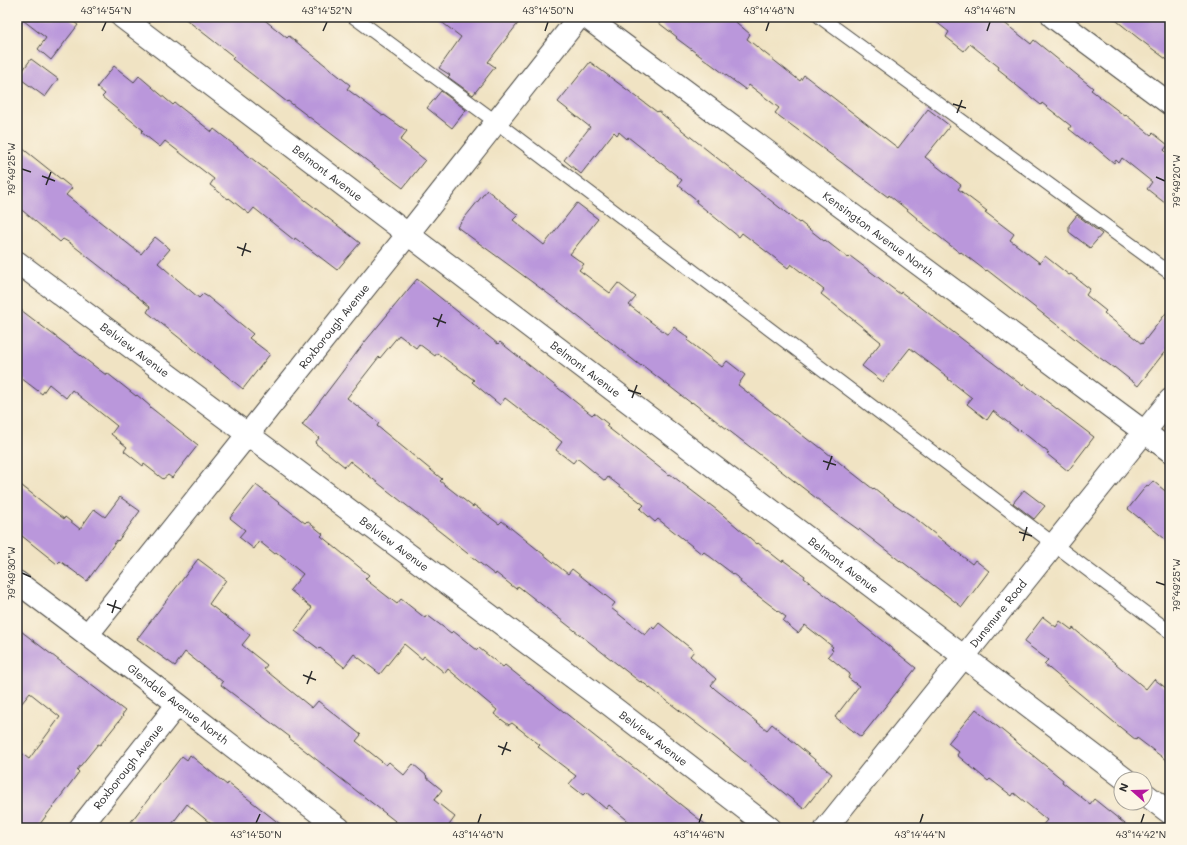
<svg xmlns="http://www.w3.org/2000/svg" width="1187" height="845" viewBox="0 0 1187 845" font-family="Mali,sans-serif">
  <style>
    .building { fill: #ba97db }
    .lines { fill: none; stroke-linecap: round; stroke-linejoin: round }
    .lane-casing { stroke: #494742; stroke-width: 15 }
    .street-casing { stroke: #494742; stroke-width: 24 }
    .lane { stroke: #fff; stroke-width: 13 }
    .street { stroke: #fff; stroke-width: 22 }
    .ticks { fill: none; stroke: #2b2b2b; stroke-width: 1.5 }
    .labels { text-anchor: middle; stroke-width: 3.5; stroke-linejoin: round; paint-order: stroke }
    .street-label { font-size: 11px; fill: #2b2b2b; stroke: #fcf5e5 }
    .neatline { fill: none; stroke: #2b2b2b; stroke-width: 1.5 }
    .ticks-label { font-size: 10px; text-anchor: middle; fill: #2b2b2b }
  </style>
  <rect width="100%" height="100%" fill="#fcf5e5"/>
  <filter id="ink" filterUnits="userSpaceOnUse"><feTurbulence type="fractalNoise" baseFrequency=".025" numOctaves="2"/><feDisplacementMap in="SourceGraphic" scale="8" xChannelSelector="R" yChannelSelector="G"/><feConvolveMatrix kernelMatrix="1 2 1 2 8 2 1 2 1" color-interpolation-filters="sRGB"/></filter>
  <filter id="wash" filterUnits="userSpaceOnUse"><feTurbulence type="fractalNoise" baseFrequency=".012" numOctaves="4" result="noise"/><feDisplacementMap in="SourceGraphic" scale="16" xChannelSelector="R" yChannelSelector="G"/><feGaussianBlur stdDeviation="0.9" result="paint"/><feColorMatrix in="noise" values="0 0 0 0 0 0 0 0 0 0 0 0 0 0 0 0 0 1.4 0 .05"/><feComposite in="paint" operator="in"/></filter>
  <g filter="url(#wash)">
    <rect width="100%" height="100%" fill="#f0e3c3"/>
    <g id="blocks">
      <g class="building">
        <polygon points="19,17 67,17 78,25 51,60 38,49 46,38"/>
        <polygon points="183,17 261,17 287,38 289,36 350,85 347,89 383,116 384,115 407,131 400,140 425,160 403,188 288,101 287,102 254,76 232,59 234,57"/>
        <polygon points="435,17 523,17 488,62 495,67 473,95 448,77 450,75 439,68 461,37"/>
        <polygon points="651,17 730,17 750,34 747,39 800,81 804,75 898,148 928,109 950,126 925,157 961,185 958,189 987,211 985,212 1014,234 1010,240 1040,263 1045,256 1069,275 1071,274 1090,289 1086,295 1106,311 1104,313 1142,344 1170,308 1170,345 1138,386 1114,367 1114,368 1089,350 987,270 986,271 961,252 960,253 918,220 918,219 889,195 888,197 775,113 779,108 749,85 746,90 676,38 677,37"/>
        <polygon points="930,17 997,17 1031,44 1034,40 1093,88 1091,90 1125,116 1126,115 1151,135 1153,133 1168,145 1164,150 1170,156 1170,207 1147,189 1152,182 1122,158 1119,163 1116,160 1114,163 1089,142 1088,144 1069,129 1071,126 1042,103 1041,105 1006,77 1007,76 998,69 999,67 970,44 964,51 946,37 949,32"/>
        <polygon points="1112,17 1170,17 1170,62 1138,38"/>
        <polygon points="31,59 58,79 45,97 18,77"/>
        <polygon points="590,62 657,112 658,111 799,223 800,222 824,241 825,240 848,258 850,256 900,294 901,292 1023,386 1024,384 1094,437 1068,471 1047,454 1049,453 1020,430 1019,431 993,411 987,420 967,404 972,398 948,379 949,378 910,348 883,382 862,366 881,342 821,294 824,290 791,264 788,268 742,233 739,237 696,202 697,200 678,185 682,180 628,137 627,139 619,132 617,135 614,132 581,174 564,160 590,127 558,102"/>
        <polygon points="114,66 134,82 139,76 173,105 175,103 212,132 214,129 360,243 337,270 295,238 294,240 254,208 249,214 229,198 228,199 210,185 214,179 165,141 160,147 141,132 143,130 102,97 105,94 97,87"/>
        <polygon points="441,91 466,110 452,128 427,108"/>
        <polygon points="17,144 72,188 66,195 141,254 155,237 170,249 158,263 199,298 203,294 208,297 253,334 249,338 270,354 243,389 147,312 150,307 116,279 70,243 63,239 60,242 17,206"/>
        <polygon points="487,190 518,215 513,220 544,245 577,203 598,219 570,254 584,264 579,270 610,293 618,283 636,297 629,305 668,335 674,327 689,338 687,340 722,367 727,361 745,375 738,385 811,442 812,441 873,489 874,488 894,504 915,518 972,564 975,560 989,571 962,607 900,560 900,561 859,529 859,530 838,515 692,402 691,403 642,365 641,366 562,304 457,227"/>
        <polygon points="1077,215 1102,234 1090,248 1069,232 1069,225"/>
        <polygon points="417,279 498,344 500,342 592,415 594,413 608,424 606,426 669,475 670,474 717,510 757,544 758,543 782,562 783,560 805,576 804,578 916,668 861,737 835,717 859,686 848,678 850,674 828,656 833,650 831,649 833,647 805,625 798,633 783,621 786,617 740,582 741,580 704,552 702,554 658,519 655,522 640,509 644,505 608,477 605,481 577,458 573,463 556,450 562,442 505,398 500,405 472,382 474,380 437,353 435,356 419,344 416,348 399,335 380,358 379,357 347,398 379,423 377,426 442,479 440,481 473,507 474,505 499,524 502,521 568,574 572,569 615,603 611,608 645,635 652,627 654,629 659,623 694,651 690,656 716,679 711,685 715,689 767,730 772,724 832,774 804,809 718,740 641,681 640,682 518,586 516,589 496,573 495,575 350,461 345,467 315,443 319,438 302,425 364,343"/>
        <polygon points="17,307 106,375 107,373 136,396 137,395 150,406 150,407 198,445 172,478 168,475 163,479 144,464 143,466 124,451 127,447 111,434 117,426 72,390 66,398 49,384 42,394 17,375"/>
        <polygon points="1153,481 1170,495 1170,543 1128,509 1147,485 1148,487"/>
        <polygon points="17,482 64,519 65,517 80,529 94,509 105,517 120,497 140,511 118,541 117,540 87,581 60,561 57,564 17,532"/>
        <polygon points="256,485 305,523 307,521 323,534 321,536 369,575 365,579 397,604 401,599 425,618 427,615 451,633 453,631 477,650 479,648 503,667 505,665 710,828 637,828 609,805 606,809 586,792 583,795 569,784 576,776 538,747 540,745 512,723 509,725 494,714 497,710 448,669 445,673 424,656 422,659 404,644 380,674 354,654 344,667 320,648 319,649 295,631 312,608 290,590 303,574 276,552 275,554 259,541 254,549 239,537 245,530 230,518"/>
        <polygon points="1024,490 1045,506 1034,519 1013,503"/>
        <polygon points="198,559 226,580 209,604 250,635 242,645 267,665 264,669 312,708 318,701 361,735 356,741 386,765 389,762 404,775 413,764 427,776 426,777 442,790 434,800 455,817 447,828 404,828 289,738 290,737 221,685 223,682 185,652 175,666 137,639"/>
        <polygon points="1043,617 1056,627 1060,621 1072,630 1073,628 1146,689 1154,679 1170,691 1170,763 1137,738 1136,740 1115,723 1044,664 1048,660 1024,642"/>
        <polygon points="17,628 125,711 122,715 123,716 100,745 98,744 77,770 79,772 37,828 23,828 17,823 17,750 29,759 60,717 30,693 17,709"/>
        <polygon points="976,709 1063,780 1062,782 1090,804 1094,799 1130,828 1040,828 1047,820 1014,793 1012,796 990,779 988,781 957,755 959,752 948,743"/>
        <polygon points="190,755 227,785 228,783 285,828 216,828 187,804 169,828 126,828 182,756 187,760"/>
      </g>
    </g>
  </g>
  <g filter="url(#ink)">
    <use href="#blocks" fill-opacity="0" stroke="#494742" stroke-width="1"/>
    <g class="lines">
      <g class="lane-casing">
        <g id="lane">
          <polyline points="354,17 496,122 1170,632"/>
          <polyline points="820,17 1170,273"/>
        </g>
      </g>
      <g class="street-casing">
        <g id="street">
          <path id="s1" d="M 122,17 L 1125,779"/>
          <path id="s2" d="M 586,17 L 1170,451"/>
          <polyline points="1053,17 1170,104"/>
          <path id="s3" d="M 17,262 L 610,705 L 770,828"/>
          <path id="s4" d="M 17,582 C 125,662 231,746 339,828"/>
          <path id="s5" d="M 88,634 L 408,234 L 579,17"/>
          <polyline points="1145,794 1170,813"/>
          <path id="s6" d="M 80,828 L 177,705"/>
          <path id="s7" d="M 826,828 L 1170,400"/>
        </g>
      </g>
      <use href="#lane" class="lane"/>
      <use href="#street" class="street"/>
    </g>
  </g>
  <path class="ticks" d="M 102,31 L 106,22M 323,31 L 327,22M 545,31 L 548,22M 766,31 L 769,22M 987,31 L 990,22M 953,104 L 966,108M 957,113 L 962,100M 22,169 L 31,172M 42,176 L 55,181M 1156,177 L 1165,181M 46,185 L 51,172M 237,247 L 251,252M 242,256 L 246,243M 433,318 L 446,323M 437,327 L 442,314M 628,390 L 641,394M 632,398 L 637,385M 823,461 L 836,465M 827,470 L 832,456M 1019,532 L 1032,536M 1023,541 L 1027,527M 22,573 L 31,577M 1156,582 L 1165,585M 107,604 L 121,609M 112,613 L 116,600M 303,675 L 316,680M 307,684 L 312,671M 498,746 L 511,751M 502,755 L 507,742M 256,823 L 260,814M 478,823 L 481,814M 699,823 L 702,814M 920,823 L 923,814M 1141,823 L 1144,814"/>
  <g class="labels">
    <g class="street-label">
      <text dy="4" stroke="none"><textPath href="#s1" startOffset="258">Belmont Avenue</textPath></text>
      <text dy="4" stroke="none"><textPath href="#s2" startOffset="364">Kensington Avenue North</textPath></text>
      <text dy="4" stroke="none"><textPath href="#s5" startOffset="394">Roxborough Avenue</textPath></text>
      <text dy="4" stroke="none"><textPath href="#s3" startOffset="147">Belview Avenue</textPath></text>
      <text dy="4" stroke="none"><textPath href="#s1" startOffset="582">Belmont Avenue</textPath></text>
      <text dy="4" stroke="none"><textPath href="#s3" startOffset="471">Belview Avenue</textPath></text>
      <text dy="4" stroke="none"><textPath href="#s1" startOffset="906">Belmont Avenue</textPath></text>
      <text dy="4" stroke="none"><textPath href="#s7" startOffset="275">Dunsmure Road</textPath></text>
      <text dy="4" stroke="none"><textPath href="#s4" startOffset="202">Glendale Avenue North</textPath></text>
      <text dy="4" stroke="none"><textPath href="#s3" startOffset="795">Belview Avenue</textPath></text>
      <text dy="4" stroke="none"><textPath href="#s6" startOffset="78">Roxborough Avenue</textPath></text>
    </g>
  </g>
  <rect width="1187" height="845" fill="none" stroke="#fcf5e5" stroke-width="44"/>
  <g transform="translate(1133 791) rotate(290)"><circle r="19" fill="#fcf5e5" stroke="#a8a49b"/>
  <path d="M0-3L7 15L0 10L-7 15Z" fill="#b5179e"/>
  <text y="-6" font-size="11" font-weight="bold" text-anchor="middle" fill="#2b2b2b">N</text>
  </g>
  <rect x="22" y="22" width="1143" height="801" class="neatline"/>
  <g class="ticks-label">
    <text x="106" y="14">43°14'54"N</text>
    <text x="327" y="14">43°14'52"N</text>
    <text x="548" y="14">43°14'50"N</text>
    <text x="769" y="14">43°14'48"N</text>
    <text x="990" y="14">43°14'46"N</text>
    <text transform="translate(11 169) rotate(-90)" y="4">79°49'25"W</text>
    <text transform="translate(1176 181) rotate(-90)" y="4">79°49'20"W</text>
    <text transform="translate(11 573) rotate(-90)" y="4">79°49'30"W</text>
    <text transform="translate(1176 585) rotate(-90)" y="4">79°49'25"W</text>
    <text x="256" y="838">43°14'50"N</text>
    <text x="478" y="838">43°14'48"N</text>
    <text x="699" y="838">43°14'46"N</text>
    <text x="920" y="838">43°14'44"N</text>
    <text x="1141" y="838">43°14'42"N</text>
  </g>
</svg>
